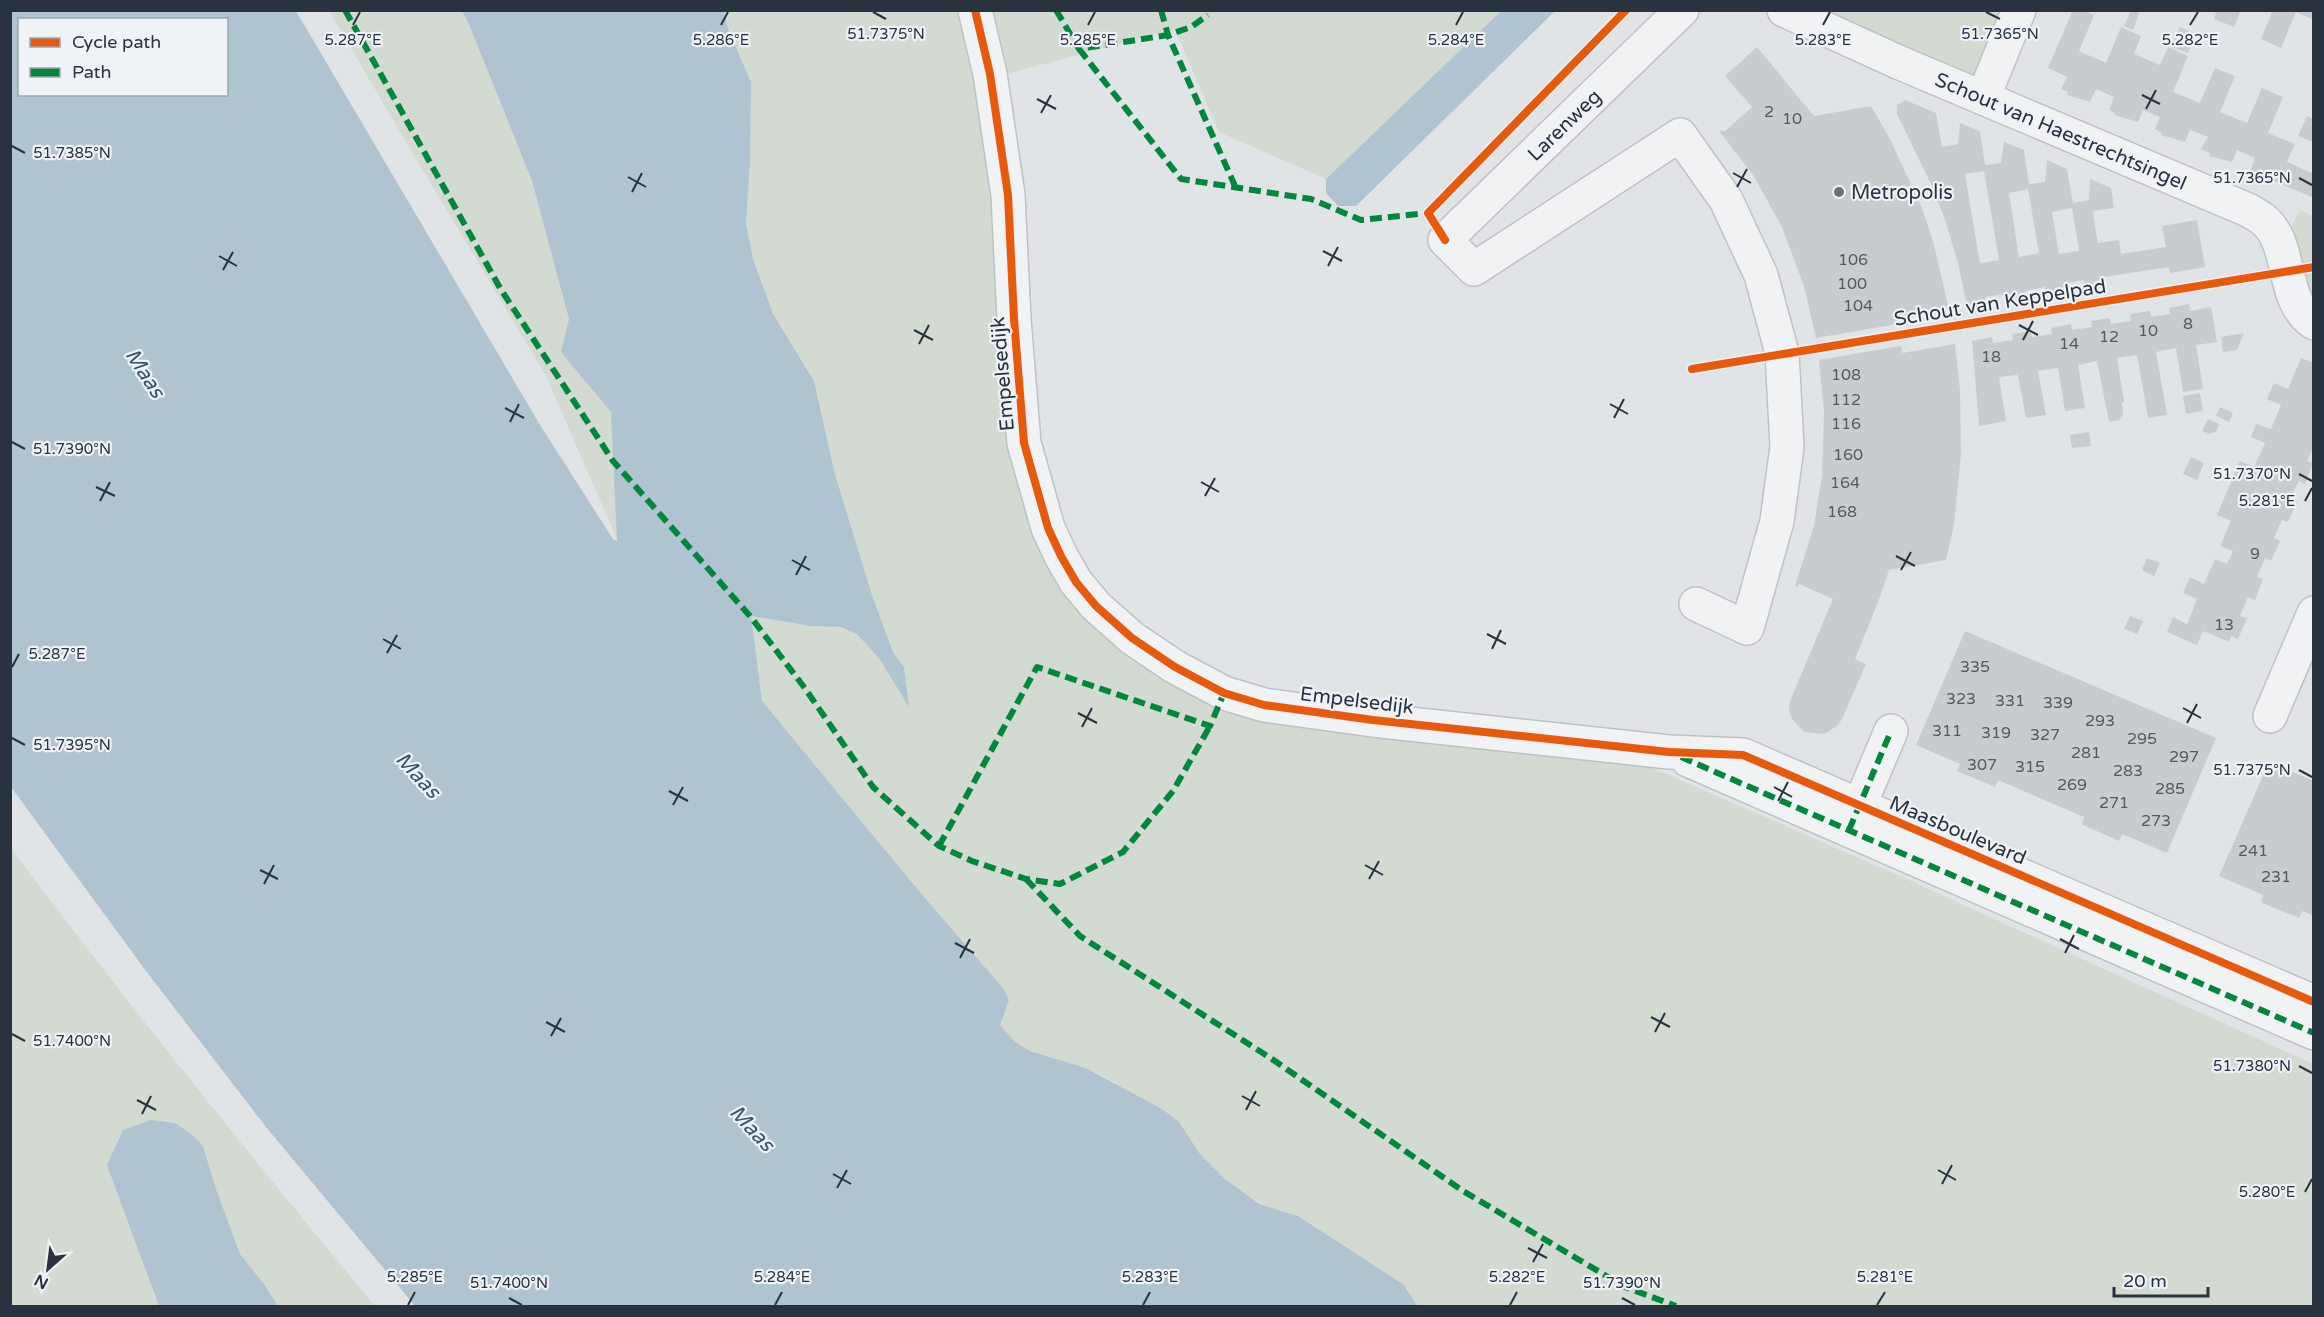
<svg xmlns="http://www.w3.org/2000/svg" width="2324" height="1317" viewBox="0 0 2324 1317" font-family="'Varela Round',sans-serif">
  <style>
    .green { fill: #d3dad1 }
    .water { fill: #afc3d1; fill-rule: evenodd }
    .building { fill: #c9ccce; fill-rule: evenodd }
    .lines { fill: none; stroke-linecap: round; stroke-linejoin: round }
    .minor-casing { stroke: #bfc2c4; stroke-width: 36 }
    .minor { stroke: #f1f2f3; stroke-width: 33 }
    .quiet { stroke: #00873e; stroke-width: 6; stroke-dasharray: 12 6; stroke-linecap: butt }
    .cycleway-casing { stroke: #eff2f6; stroke-width: 11 }
    .cycleway { stroke: #e8590c; stroke-width: 8 }
    .ticks { fill: none; stroke: #28333f; stroke-width: 2 }
    .poi-dot { fill: #697179; stroke: #eff2f6; stroke-width: 2 }
    .labels { text-anchor: middle; stroke-width: 4.5; stroke-linejoin: round; paint-order: stroke }
    .number-label { font-size: 16px; fill: #515a64 }
    .street-label { font-size: 20px; fill: #28333f; stroke: #eff2f6 }
    .poi-label { font-size: 20px; fill: #28333f; stroke: #eff2f6; text-anchor: start }
    .water-label { font-size: 21px; font-style: italic; fill: #335672; stroke: #eff2f6 }
    .ticks-label { font-size: 15px; text-anchor: middle; fill: #28333f; stroke: #eff2f6; stroke-width: 4.5; stroke-linejoin: round; paint-order: stroke }
  </style>
  <rect width="100%" height="100%" fill="#e1e4e6"/>
  <g class="green">
    <polygon points="329,11 462,11 468,22 532,181 569,319 562,352 611,412 618,541 545,374 409,147"/>
    <path d="M 724,11 L 963,11 L 986,119 L 1026,506 L 1162,676 L 1646,765 L 1900,876 L 2313,1064 L 2313,1306 L 1417,1306 L 1414,1305 L 1407,1288 L 1298,1216 L 1259,1204 L 1224,1178 L 1200,1154 L 1179,1122 L 1114,1082 L 1086,1068 L 1030,1051 L 1015,1042 L 999,1025 L 1009,1000 L 1003,988 L 924,897 L 762,701 L 750,616 C 766,618 781,622 796,624 C 816,628 838,623 856,634 C 878,648 895,683 908,705 L 904,667 L 893,652 L 872,595 L 835,473 L 814,381 L 773,314 L 753,259 L 746,223 L 750,162 L 751,82 L 728,29 Z"/>
    <polygon points="986,11 1501,11 1326,179 1219,132 1175,29 1003,75"/>
    <polygon points="1814,11 2007,11 1980,73 1963,77"/>
    <polygon points="2300,210 2313,216 2313,297 2308,289 2289,231"/>
    <path d="M 10,846 C 127,1004 250,1155 375,1306 L 278,1306 L 264,1284 L 240,1254 L 216,1189 L 203,1146 L 153,1293 L 159,1306 L 11,1306 Z"/>
  </g>
  <g class="water">
    <path d="M 10,11 L 296,11 L 540,425 L 613,539 L 617,541 L 611,412 L 561,352 L 569,319 L 532,181 L 468,22 L 462,11 L 724,11 L 728,29 L 751,82 L 750,162 L 746,223 L 753,259 L 773,314 L 814,381 L 835,474 L 872,595 L 893,652 L 904,667 L 909,707 L 879,658 L 857,634 L 840,627 L 810,626 L 751,616 L 762,701 L 924,897 L 1003,988 L 1009,1000 L 1000,1025 L 1015,1042 L 1030,1051 L 1086,1068 L 1162,1109 L 1179,1122 L 1200,1154 L 1224,1178 L 1259,1204 L 1298,1216 L 1404,1285 L 1417,1306 L 415,1306 L 266,1127 L 146,971 L 11,787 ZM 20,20 L 226,20 L 226,94 L 20,94 Z"/>
    <polygon points="1501,11 1555,11 1356,206 1338,206 1326,193 1326,179"/>
    <polygon points="151,1120 175,1123 191,1134 203,1146 216,1189 240,1254 264,1284 278,1306 159,1306 107,1165 123,1130"/>
  </g>
  <g class="building">
    <polygon points="2073,10 2083,10 2094,15 2079,51 2106,63 2121,27 2141,36 2134,54 2160,65 2168,47 2188,56 2173,92 2200,103 2215,68 2235,76 2220,112 2247,123 2262,88 2283,97 2268,133 2295,144 2287,162 2314,174 2314,198 2271,180 2270,182 2256,176 2256,173 2250,171 2255,158 2237,150 2232,162 2209,156 2210,153 2201,149 2208,137 2190,130 2185,142 2161,135 2162,133 2155,129 2160,117 2143,110 2138,122 2114,115 2115,113 2109,110 2114,97 2096,89 2090,102 2067,95 2068,92 2061,89 2067,77 2048,68"/>
    <polygon points="2131,10 2139,13 2133,30 2124,26"/>
    <polygon points="2217,10 2241,10 2234,27 2214,19"/>
    <polygon points="2273,10 2314,10 2314,20 2296,12 2281,48 2261,39"/>
    <polygon points="2180,27 2196,35 2188,53 2171,47"/>
    <polygon points="1757,47 1814,116 1871,106 1890,139 1922,208 1933,241 1949,309 1897,318 1898,324 1816,338 1804,286 1782,227 1753,175 1720,132 1722,130 1724,132 1752,107 1725,76"/>
    <path d="M 1905,100 L 1936,113 L 1942,147 L 1958,144 L 1960,123 L 1980,131 L 1985,165 L 2001,163 L 2004,142 L 2024,150 L 2029,184 L 2045,182 L 2047,160 L 2067,169 L 2073,203 L 2089,200 L 2090,179 L 2111,188 L 2114,208 L 2093,211 L 2095,227 L 2098,243 L 2119,240 L 2121,254 L 2166,247 L 2162,226 L 2197,220 L 2205,267 L 2170,273 L 2169,267 L 2104,277 L 2105,284 L 2085,287 L 2084,280 L 2064,284 L 2065,290 L 2045,294 L 2045,287 L 2025,291 L 2026,297 L 2006,300 L 2005,294 L 1985,297 L 1986,303 L 1967,306 L 1958,263 L 1945,220 L 1931,184 L 1897,114 L 1897,105 ZM 1984,171 L 1999,260 L 1980,263 L 1965,174 ZM 2028,189 L 2039,253 L 2019,257 L 2009,193 ZM 2072,208 L 2079,251 L 2059,254 L 2052,212 Z"/>
    <polygon points="2307,116 2314,119 2314,142 2298,136"/>
    <polygon points="2189,304 2190,311 2211,307 2217,342 2196,345 2203,389 2183,392 2176,348 2156,352 2167,415 2148,418 2137,355 2117,358 2124,402 2122,402 2123,414 2119,420 2109,422 2097,361 2078,365 2085,408 2065,411 2058,368 2038,371 2046,415 2026,418 2018,375 1999,377 2006,421 1979,426 1972,341 1992,337 1993,343 2013,340 2012,334 2031,331 2032,337 2052,334 2051,328 2062,326 2071,324 2072,330 2092,327 2091,321 2110,318 2111,324 2131,321 2130,314 2150,311 2151,317 2170,314 2169,308"/>
    <polygon points="2244,333 2237,350 2223,352 2221,337"/>
    <polygon points="1955,344 1960,390 1961,453 1954,525 1946,560 1889,570 1880,597 1855,659 1866,664 1842,719 1837,726 1824,734 1804,732 1792,719 1789,710 1790,701 1833,599 1799,584 1798,587 1795,586 1814,526 1822,475 1824,412 1819,360 1901,346 1902,353"/>
    <polygon points="2301,358 2314,363 2314,446 2307,461 2313,463 2305,484 2299,481 2290,499 2297,502 2288,522 2282,520 2274,538 2280,541 2271,561 2265,558 2257,577 2263,579 2255,600 2248,597 2240,616 2247,618 2238,639 2231,636 2229,642 2203,631 2197,645 2167,632 2173,617 2187,624 2197,599 2183,593 2190,577 2204,584 2215,559 2227,564 2233,551 2220,546 2231,521 2217,515 2240,461 2254,467 2265,443 2251,437 2256,424 2271,429 2281,405 2267,399 2274,383 2288,389"/>
    <polygon points="2200,393 2203,411 2186,414 2183,396"/>
    <polygon points="2220,407 2233,413 2229,422 2216,416"/>
    <polygon points="2208,419 2219,424 2217,431 2210,434 2202,431"/>
    <polygon points="2089,432 2091,446 2072,448 2070,435"/>
    <polygon points="2191,457 2204,463 2197,480 2183,474"/>
    <polygon points="2147,558 2160,563 2154,576 2142,570"/>
    <polygon points="2130,616 2143,621 2137,634 2124,629"/>
    <polygon points="1965,631 2216,738 2167,853 2122,834 2119,841 2083,825 2082,824 2084,817 1998,780 1995,787 1957,771 1960,764 1916,745"/>
    <polygon points="2269,762 2314,781 2314,916 2302,911 2299,918 2297,917 2262,903 2261,902 2263,895 2219,876"/>
  </g>
  <g class="lines">
    <g class="minor-casing">
      <g id="minor">
        <polyline points="975,10 990,74 1008,195 1014,319 1024,443 1048,528 1061,556 1076,582 1096,606 1132,638 1175,667 1224,693 1264,705 1373,720 1669,752 1743,755 2314,1002"/>
        <polyline points="1682,10 1445,240 1474,269 1680,135 1726,200 1761,275 1782,353 1787,447 1777,521 1747,628 1696,604"/>
        <path d="M 1784,10 L 1898,62 L 2248,210 C 2253,213 2259,216 2264,220 C 2294,246 2279,299 2314,323"/>
        <polyline points="1983,98 2019,10"/>
        <polyline points="2270,716 2314,613"/>
        <polyline points="1688,760 2314,1033"/>
        <polyline points="1851,826 1891,731"/>
      </g>
    </g>
    <use href="#minor" class="minor"/>
    <g class="quiet">
      <polyline points="345,10 500,288 613,461 750,616 804,687 873,787 939,846 972,861 1026,879 1060,884 1123,852 1173,791 1210,726"/>
      <polyline points="1056,10 1079,49 1168,35 1191,27 1208,15"/>
      <polyline points="1161,10 1168,35 1235,186"/>
      <polyline points="1079,49 1181,179 1311,199 1361,220 1428,213"/>
      <polyline points="1681,757 2314,1033"/>
      <polyline points="1849,830 1891,731"/>
      <polyline points="939,846 1037,667 1210,726 1224,693"/>
      <polyline points="1026,879 1080,936 1272,1059 1463,1191 1625,1287 1676,1306"/>
    </g>
    <g class="cycleway-casing">
      <g id="cycleway">
        <polyline points="975,10 990,74 1008,195 1014,319 1024,443 1048,528 1061,556 1076,582 1096,606 1132,638 1175,667 1224,693 1264,705 1373,720 1669,752 1743,755 2314,1002"/>
        <polyline points="1445,240 1428,213 1626,10"/>
        <polyline points="1692,369 2314,267"/>
      </g>
    </g>
    <use href="#cycleway" class="cycleway"/>
  </g>
  <path class="ticks" d="M 873,12 L 886,19M 1986,12 L 2000,19M 353,25 L 360,12M 721,25 L 728,12M 1088,25 L 1095,12M 1456,25 L 1463,12M 1823,25 L 1830,12M 2190,25 L 2198,12M 2142,95 L 2160,104M 1037,99 L 1056,109M 2146,109 L 2156,90M 1041,113 L 1051,95M 12,146 L 25,153M 1733,173 L 1751,183M 628,177 L 646,187M 2299,178 L 2312,185M 1737,187 L 1747,169M 632,192 L 642,173M 1323,251 L 1342,261M 219,256 L 237,266M 1328,266 L 1338,247M 223,270 L 233,252M 2019,325 L 2038,335M 914,330 L 933,340M 2023,340 L 2033,321M 919,344 L 929,325M 1610,404 L 1628,414M 505,408 L 524,418M 1614,418 L 1624,399M 510,422 L 519,404M 12,442 L 25,449M 2299,474 L 2312,481M 1201,482 L 1219,492M 96,487 L 115,496M 1205,496 L 1215,478M 100,501 L 110,482M 2305,501 L 2312,488M 1896,556 L 1915,566M 792,560 L 810,570M 1901,570 L 1911,552M 796,575 L 806,556M 1487,634 L 1506,644M 383,639 L 401,649M 1492,649 L 1501,630M 387,653 L 397,635M 12,667 L 19,654M 2183,708 L 2201,718M 1078,713 L 1097,723M 2187,723 L 2197,704M 1082,727 L 1092,708M 12,738 L 25,745M 2299,770 L 2312,777M 1774,787 L 1792,797M 669,791 L 688,801M 1778,801 L 1788,782M 673,805 L 683,787M 1365,865 L 1383,875M 260,870 L 278,879M 1369,879 L 1379,861M 264,884 L 274,865M 2060,939 L 2079,949M 955,943 L 974,953M 2065,953 L 2074,935M 960,958 L 970,939M 1651,1017 L 1670,1027M 546,1022 L 565,1032M 1655,1032 L 1665,1013M 12,1034 L 25,1041M 551,1036 L 561,1018M 2299,1066 L 2312,1073M 1242,1096 L 1260,1106M 137,1100 L 156,1110M 1246,1110 L 1256,1091M 142,1114 L 151,1096M 1938,1170 L 1956,1180M 833,1174 L 851,1184M 1942,1184 L 1952,1165M 837,1188 L 847,1170M 2305,1192 L 2312,1179M 1528,1248 L 1547,1258M 1533,1262 L 1543,1244M 509,1298 L 522,1305M 1622,1298 L 1635,1305M 408,1305 L 415,1292M 775,1305 L 782,1292M 1143,1305 L 1150,1292M 1510,1305 L 1517,1292M 1877,1305 L 1885,1292"/>
  <circle class="poi-dot" cx="1839" cy="192" r="6"/>
  <g class="labels">
    <g class="number-label">
      <text x="1769" y="117">2</text>
      <text x="1792" y="124">10</text>
      <text x="1853" y="265">106</text>
      <text x="1852" y="289">100</text>
      <text x="1858" y="311">104</text>
      <text x="2188" y="329">8</text>
      <text x="2148" y="336">10</text>
      <text x="2109" y="342">12</text>
      <text x="2069" y="349">14</text>
      <text x="1991" y="362">18</text>
      <text x="1846" y="380">108</text>
      <text x="1846" y="405">112</text>
      <text x="1846" y="429">116</text>
      <text x="1848" y="460">160</text>
      <text x="1845" y="488">164</text>
      <text x="1842" y="517">168</text>
      <text x="2255" y="559">9</text>
      <text x="2224" y="630">13</text>
      <text x="1975" y="672">335</text>
      <text x="1961" y="704">323</text>
      <text x="2010" y="706">331</text>
      <text x="2058" y="708">339</text>
      <text x="2100" y="726">293</text>
      <text x="1947" y="736">311</text>
      <text x="1996" y="738">319</text>
      <text x="2045" y="740">327</text>
      <text x="2142" y="744">295</text>
      <text x="2086" y="758">281</text>
      <text x="2184" y="762">297</text>
      <text x="1982" y="770">307</text>
      <text x="2030" y="772">315</text>
      <text x="2128" y="776">283</text>
      <text x="2072" y="790">269</text>
      <text x="2170" y="794">285</text>
      <text x="2114" y="808">271</text>
      <text x="2156" y="826">273</text>
      <text x="2253" y="856">241</text>
      <text x="2276" y="882">231</text>
    </g>
    <g class="street-label">
      <text transform="translate(1564 125) rotate(-44)" y="7">Larenweg</text>
      <text transform="translate(2061 131) rotate(23)" y="7">Schout van Haestrechtsingel</text>
      <text transform="translate(2000 302) rotate(-9)" y="7">Schout van Keppelpad</text>
      <text transform="translate(1002 374) rotate(-95)" y="7">Empelsedijk</text>
      <text transform="translate(1357 700) rotate(7)" y="7">Empelsedijk</text>
      <text transform="translate(1958 830) rotate(23)" y="7">Maasboulevard</text>
    </g>
    <g class="poi-label">
      <text x="1851" y="199">Metropolis</text>
    </g>
    <g class="water-label">
      <text transform="translate(145 373) rotate(57)" y="7">Maas</text>
      <text transform="translate(418 775) rotate(47)" y="7">Maas</text>
      <text transform="translate(752 1128) rotate(47)" y="7">Maas</text>
    </g>
  </g>
  <g class="ticks-label">
    <text x="886" y="39">51.7375°N</text>
    <text x="2000" y="39">51.7365°N</text>
    <text x="353" y="45">5.287°E</text>
    <text x="721" y="45">5.286°E</text>
    <text x="1088" y="45">5.285°E</text>
    <text x="1456" y="45">5.284°E</text>
    <text x="1823" y="45">5.283°E</text>
    <text x="2190" y="45">5.282°E</text>
    <text x="72" y="158">51.7385°N</text>
    <text x="2252" y="183">51.7365°N</text>
    <text x="72" y="454">51.7390°N</text>
    <text x="2252" y="479">51.7370°N</text>
    <text x="2267" y="506">5.281°E</text>
    <text x="57" y="659">5.287°E</text>
    <text x="72" y="750">51.7395°N</text>
    <text x="2252" y="775">51.7375°N</text>
    <text x="72" y="1046">51.7400°N</text>
    <text x="2252" y="1071">51.7380°N</text>
    <text x="2267" y="1197">5.280°E</text>
    <text x="415" y="1282">5.285°E</text>
    <text x="782" y="1282">5.284°E</text>
    <text x="1150" y="1282">5.283°E</text>
    <text x="1517" y="1282">5.282°E</text>
    <text x="1885" y="1282">5.281°E</text>
    <text x="509" y="1288">51.7400°N</text>
    <text x="1622" y="1288">51.7390°N</text>
  </g>
  <rect width="2324" height="1317" fill="none" stroke="#28333f" stroke-width="24"/>
  <rect x="18" y="18" width="210" height="78" fill="#eff2f6" stroke="#9fa6ad" stroke-width="1.5"/>
  <rect x="30" y="38" width="30" height="9" fill="#e8590c" stroke="#9fa6ad" stroke-width="1.5"/>
  <text x="72" y="48" font-size="18" fill="#28333f">Cycle path</text>
  <rect x="30" y="68" width="30" height="9" fill="#00873e" stroke="#9fa6ad" stroke-width="1.5"/>
  <text x="72" y="78" font-size="18" fill="#28333f">Path</text>
  <g transform="translate(48 1269) rotate(208)" stroke="#eff2f6" stroke-width="4.5" paint-order="stroke">
  <path d="M0-4.5L10 22L0 15L-10 22Z" fill="#28333f"/>
  <text y="-9" font-size="16" font-weight="bold" text-anchor="middle" fill="#28333f">N</text>
  </g>
  <path d="M2114 1287v9h94v-9" fill="none" stroke="#28333f" stroke-width="3"/>
  <text x="2123" y="1287" font-size="18" fill="#28333f" stroke="#eff2f6" stroke-width="4.5" paint-order="stroke">20 m</text>
</svg>
